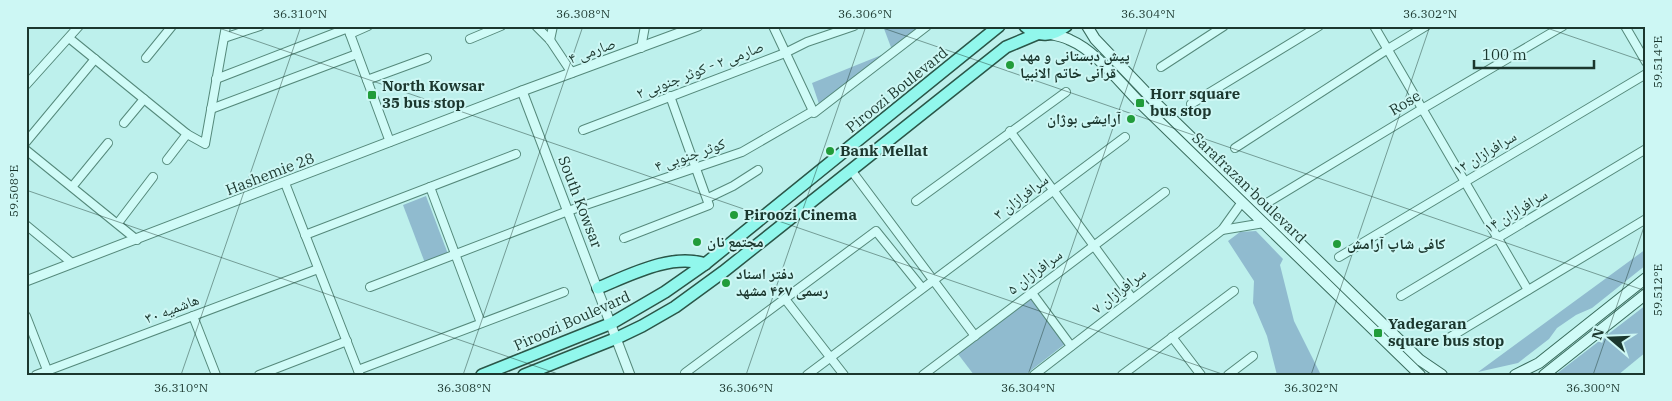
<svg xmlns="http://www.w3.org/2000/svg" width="1672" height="401" viewBox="0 0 1672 401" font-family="'IBM Plex Serif','Noto Naskh Arabic',serif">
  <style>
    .green { fill: #90bbcf }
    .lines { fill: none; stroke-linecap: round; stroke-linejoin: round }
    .minor-casing { stroke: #55897b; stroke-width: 10 }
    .tertiary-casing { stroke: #55897b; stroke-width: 11 }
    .secondary-casing { stroke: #386b5c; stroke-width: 12 }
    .primary-casing { stroke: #2a5648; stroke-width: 14 }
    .minor { stroke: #d0fbf7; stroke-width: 8 }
    .tertiary { stroke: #d0fbf7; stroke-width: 9 }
    .secondary { stroke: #d0fbf7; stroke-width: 10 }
    .primary { stroke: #91f7ec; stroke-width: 11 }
    .ticks { fill: none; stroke: #1b372e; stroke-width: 1; stroke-opacity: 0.45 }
    .poi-dot { fill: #219c3a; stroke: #cdf7f4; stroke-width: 2 }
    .labels { text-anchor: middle; stroke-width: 4; stroke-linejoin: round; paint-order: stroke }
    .street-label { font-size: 15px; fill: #1b372e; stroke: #cdf7f4 }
    .poi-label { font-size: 15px; font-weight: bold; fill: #1b372e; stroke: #cdf7f4; text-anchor: start }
    .neatline { fill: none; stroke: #1b372e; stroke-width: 2 }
    .ticks-label { font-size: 12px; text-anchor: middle; fill: #1b372e }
  </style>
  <rect width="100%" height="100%" fill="#bdf0ec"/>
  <g class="green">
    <polygon points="883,26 922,26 892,50"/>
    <polygon points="889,52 820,107 812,83"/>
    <polygon points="426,196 448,254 425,263 403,205"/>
    <polygon points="1256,231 1283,259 1280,265 1294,321 1321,375 1277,375 1267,336 1253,303 1254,281 1228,241 1240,232"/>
    <polygon points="1646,249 1646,265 1592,308 1576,315 1557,328 1549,339 1518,363 1478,372"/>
    <polygon points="1035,295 1070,340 1025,375 974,375 958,354"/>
    <polygon points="1646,305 1646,352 1618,375 1555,375"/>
  </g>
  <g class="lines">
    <g class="minor-casing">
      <g id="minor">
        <polyline points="347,26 390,142"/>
        <polyline points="536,26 550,40 572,73"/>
        <polyline points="773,26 814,113 927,26"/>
        <polyline points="1374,26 1528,290"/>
        <polyline points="1625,26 1646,62"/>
        <polyline points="350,34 368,26"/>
        <polyline points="69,38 187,134 205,144 226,26"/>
        <polyline points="224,38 260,26"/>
        <polyline points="470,39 501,26"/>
        <polyline points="550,40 553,26"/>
        <polyline points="641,48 645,26"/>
        <polyline points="146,58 172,26"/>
        <polyline points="1161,67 1224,26"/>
        <polyline points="216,79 348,28"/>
        <polyline points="367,80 427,58"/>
        <polyline points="26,85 79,26"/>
        <polyline points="1191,104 1319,26"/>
        <polyline points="211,109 357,54"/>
        <polyline points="124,123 144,99"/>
        <polyline points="583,130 785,53 807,42 854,26"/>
        <polyline points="1010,131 1132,298"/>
        <polyline points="26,142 95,59"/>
        <polyline points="1235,148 1388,49 1426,26"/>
        <polyline points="26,150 137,240"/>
        <polyline points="167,160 187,134"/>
        <polyline points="851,170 975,336"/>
        <polyline points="285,183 359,373"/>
        <polyline points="72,187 108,143"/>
        <polyline points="430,187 481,323"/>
        <polyline points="708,198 733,186 758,170"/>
        <polyline points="916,201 1066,92"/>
        <polyline points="1262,206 1422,109 1563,26"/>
        <polyline points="118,223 153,177"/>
        <polyline points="26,225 72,263"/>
        <polyline points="1222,230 1264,223"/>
        <polyline points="305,235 516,154"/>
        <polyline points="624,238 709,205 670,96"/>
        <polyline points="1339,257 1646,74"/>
        <polyline points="370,287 568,211 742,152 813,111"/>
        <polyline points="1032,293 1071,346"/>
        <polyline points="1401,296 1646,149"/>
        <polyline points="785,299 844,375"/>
        <polyline points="26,316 49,375"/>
        <polyline points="193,316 216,375"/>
        <polyline points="1172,337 1201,375"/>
        <polyline points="1447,339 1646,219"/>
        <polyline points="358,370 564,292"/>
        <polyline points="685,373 876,231 922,288"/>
        <polyline points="36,375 318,269"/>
        <polyline points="259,375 347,341"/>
        <polyline points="807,375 1125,137"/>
        <polyline points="923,375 1165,192"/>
        <polyline points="1034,375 1222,230 1242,202"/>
        <polyline points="1122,375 1234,291"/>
        <polyline points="1228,375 1253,356"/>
      </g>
    </g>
    <g class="tertiary-casing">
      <g id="tertiary">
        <polyline points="522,91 630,375"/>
        <polyline points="26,281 522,91 698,26"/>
      </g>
    </g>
    <g class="secondary-casing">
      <g id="secondary">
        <polyline points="1087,26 1095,39 1158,105 1420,360 1442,375"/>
        <path d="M 1051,34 C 1058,36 1065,37 1070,40 C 1096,51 1120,83 1140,103 L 1420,375"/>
        <polyline points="1515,375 1539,363 1646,278"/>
        <polyline points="1544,375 1646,294"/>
      </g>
    </g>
    <g class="primary-casing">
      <g id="primary">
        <path d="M 1025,26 C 1038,38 1053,36 1066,26"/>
        <path d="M 598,288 C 630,275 671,253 705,264"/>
        <polyline points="482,375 612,323 665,292 705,264 999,26"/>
        <polyline points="524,375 617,338 642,326 675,307 723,272 1006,47 1037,34"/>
      </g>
    </g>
    <use href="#minor" class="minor"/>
    <use href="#tertiary" class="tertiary"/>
    <use href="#secondary" class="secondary"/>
    <use href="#primary" class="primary"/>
  </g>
  <path class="ticks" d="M 213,26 L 1225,375M 877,26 L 1646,291M 1541,26 L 1646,62M 26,190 L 561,375M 181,375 L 301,26M 463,375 L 583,26M 746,375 L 866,26M 1028,375 L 1148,26M 1311,375 L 1430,26M 1593,375 L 1646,221"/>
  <g class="poi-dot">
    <circle cx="1010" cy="65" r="5"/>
    <rect x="367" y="90" width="10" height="10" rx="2.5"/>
    <rect x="1135" y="98" width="10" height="10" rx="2.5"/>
    <circle cx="1131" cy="119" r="5"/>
    <circle cx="830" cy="151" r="5"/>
    <circle cx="734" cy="215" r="5"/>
    <circle cx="697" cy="242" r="5"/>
    <circle cx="1337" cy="244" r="5"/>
    <circle cx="726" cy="283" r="5"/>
    <rect x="1373" y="328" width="10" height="10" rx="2.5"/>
  </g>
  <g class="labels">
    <g class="street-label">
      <text transform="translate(592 51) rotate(-20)" y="5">صارمی ۴</text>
      <text transform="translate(700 70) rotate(-21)" y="5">صارمی ۲ - کوثر جنوبی ۲</text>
      <text transform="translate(897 90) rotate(-39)" y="5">Piroozi Boulevard</text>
      <text transform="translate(1405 103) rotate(-31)" y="5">Rose</text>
      <text transform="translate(1485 153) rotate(-31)" y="5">سرافرازان ۱۲</text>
      <text transform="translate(690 155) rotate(-19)" y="5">کوثر جنوبی ۴</text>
      <text transform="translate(270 174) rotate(-21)" y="5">Hashemie 28</text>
      <text transform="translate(1249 188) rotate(44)" y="5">Sarafrazan boulevard</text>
      <text transform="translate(1021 197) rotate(-37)" y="5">سرافرازان ۳</text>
      <text transform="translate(580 202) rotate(69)" y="5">South Kowsar</text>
      <text transform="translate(1516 211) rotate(-31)" y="5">سرافرازان ۱۴</text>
      <text transform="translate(1035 272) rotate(-37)" y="5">سرافرازان ۵</text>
      <text transform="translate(1119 291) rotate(-38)" y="5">سرافرازان ۷</text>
      <text transform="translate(172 309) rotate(-21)" y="5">هاشمیه ۳۰</text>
      <text transform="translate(572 321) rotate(-24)" y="5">Piroozi Boulevard</text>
    </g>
    <g class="poi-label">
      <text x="1020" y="61">پیش دبستانی و مهد<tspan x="1020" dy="17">قرآنی خاتم الانبیا</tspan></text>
      <text x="382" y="91">North Kowsar<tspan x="382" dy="17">35 bus stop</tspan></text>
      <text x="1150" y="99">Horr square<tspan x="1150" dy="17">bus stop</tspan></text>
      <text x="1121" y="124" text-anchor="end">آرایشی بوژان</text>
      <text x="840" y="156">Bank Mellat</text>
      <text x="744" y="220">Piroozi Cinema</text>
      <text x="707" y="247">مجتمع نان</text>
      <text x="1347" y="249">کافی شاپ آرامش</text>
      <text x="736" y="279">دفتر اسناد<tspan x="736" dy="17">رسمی ۴۶۷ مشهد</tspan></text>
      <text x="1388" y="329">Yadegaran<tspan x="1388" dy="17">square bus stop</tspan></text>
    </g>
  </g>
  <rect width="1672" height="401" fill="none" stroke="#cdf7f4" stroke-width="55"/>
  <g transform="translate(1610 338) rotate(289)" stroke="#cdf7f4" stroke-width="4" paint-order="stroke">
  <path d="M0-4L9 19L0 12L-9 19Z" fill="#1b372e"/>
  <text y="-8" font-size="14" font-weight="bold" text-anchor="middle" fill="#1b372e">N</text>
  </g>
  <path d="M1474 60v8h120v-8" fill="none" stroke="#1b372e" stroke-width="2.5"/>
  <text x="1482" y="60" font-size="15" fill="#1b372e" stroke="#cdf7f4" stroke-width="4" paint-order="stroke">100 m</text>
  <rect x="28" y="28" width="1616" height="346" class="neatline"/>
  <g class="ticks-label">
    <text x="300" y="18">36.310°N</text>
    <text x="583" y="18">36.308°N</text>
    <text x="865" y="18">36.306°N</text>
    <text x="1148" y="18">36.304°N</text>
    <text x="1430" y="18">36.302°N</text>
    <text transform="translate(1658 62) rotate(-90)" y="4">59.514°E</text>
    <text transform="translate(14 191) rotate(-90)" y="4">59.508°E</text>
    <text transform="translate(1658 290) rotate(-90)" y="4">59.512°E</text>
    <text x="181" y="392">36.310°N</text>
    <text x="464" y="392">36.308°N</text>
    <text x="746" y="392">36.306°N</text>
    <text x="1028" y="392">36.304°N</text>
    <text x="1311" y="392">36.302°N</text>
    <text x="1593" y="392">36.300°N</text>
  </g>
</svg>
